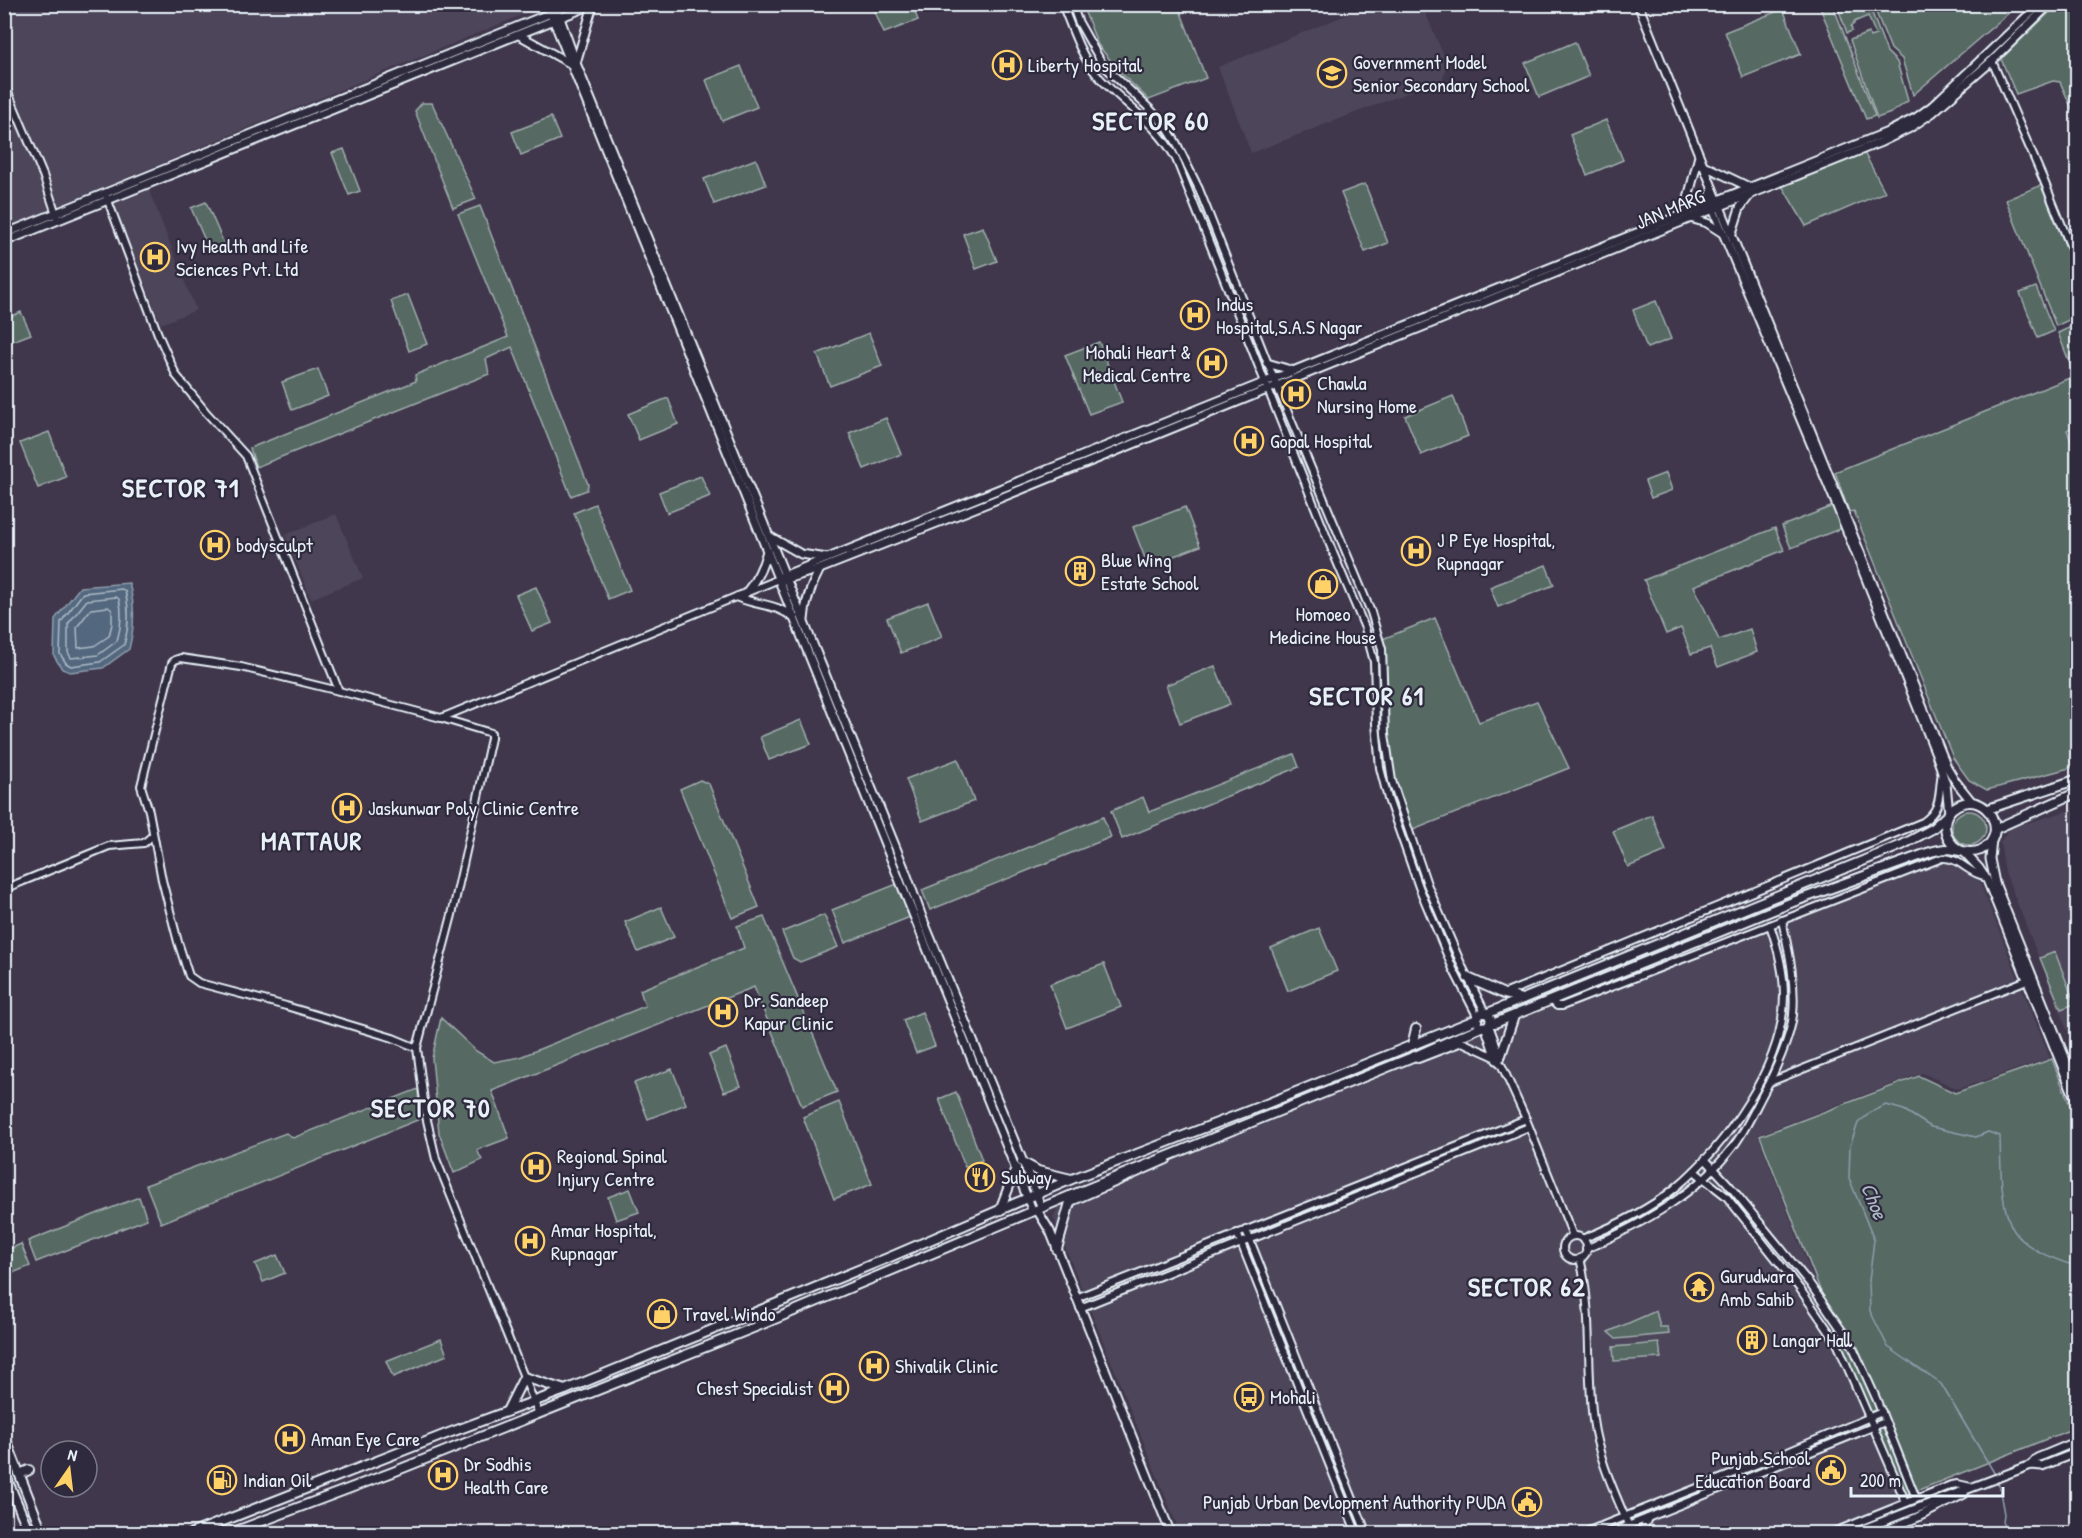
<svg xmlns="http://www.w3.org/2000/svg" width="2082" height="1538" viewBox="0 0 2082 1538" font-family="'Patrick Hand',sans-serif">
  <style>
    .built { fill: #4e445a }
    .green { fill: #566962; stroke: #9fadad; stroke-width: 1.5 }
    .water { fill: #53677e; stroke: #8f9eaf; stroke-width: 1.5 }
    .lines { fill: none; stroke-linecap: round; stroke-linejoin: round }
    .shore { stroke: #acbac7; stroke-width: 1.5 }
    .stream { stroke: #8f9eaf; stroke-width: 1.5 }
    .tertiary-casing { stroke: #e8f1f8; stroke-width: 10 }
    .secondary-casing { stroke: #e8f1f8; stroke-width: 11 }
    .primary-casing { stroke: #e8f1f8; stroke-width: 12 }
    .tertiary { stroke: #2f2a3d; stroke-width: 6 }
    .secondary { stroke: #2f2a3d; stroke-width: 7 }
    .primary { stroke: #2f2a3d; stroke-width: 8 }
    .labels { text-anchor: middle; stroke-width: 4.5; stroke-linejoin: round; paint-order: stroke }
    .poi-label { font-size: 20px; fill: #e8f1f8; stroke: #2f2a3d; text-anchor: start }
    .street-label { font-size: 20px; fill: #e8f1f8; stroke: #2f2a3d }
    .water-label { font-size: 21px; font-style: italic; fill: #acbac7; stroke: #2f2a3d }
    .district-label { font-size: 26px; font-weight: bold; letter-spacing: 1.5px; fill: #e8f1f8; stroke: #2f2a3d }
  </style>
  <rect width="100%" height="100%" fill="#40374c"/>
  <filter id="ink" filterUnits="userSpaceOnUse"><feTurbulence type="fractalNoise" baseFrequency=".0167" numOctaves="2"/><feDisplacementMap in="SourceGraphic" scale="12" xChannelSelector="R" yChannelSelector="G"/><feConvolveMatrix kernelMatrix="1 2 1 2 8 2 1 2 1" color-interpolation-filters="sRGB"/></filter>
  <g filter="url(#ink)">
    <g class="built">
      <polygon points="1373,4 1422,5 1447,63 1443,79 1251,153 1218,67"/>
      <polygon points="5,5 540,5 541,7 5,228"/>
      <polygon points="149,190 196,310 161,324 114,204"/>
      <polygon points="336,514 363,578 311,599 285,535"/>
      <polygon points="2077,808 2077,1055 2005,872 2000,842 2010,828"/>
      <polygon points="1938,857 1956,857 1975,870 2050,1058 1958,1089 1922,1073 1758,1135 1899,1502 1822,1533 1180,1533 1053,1217 1060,1202 1648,968"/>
    </g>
    <g class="green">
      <polygon points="2062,4 2077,5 2077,120 2060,82 2053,81 2016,94 2001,59 2054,8"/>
      <polygon points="872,5 912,5 918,20 884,33"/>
      <polygon points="1082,5 1178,5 1206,78 1149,100 1120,72 1098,45"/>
      <polygon points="1819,5 1833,5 1875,116 1866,119"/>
      <polygon points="1837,5 1869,5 1887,52 1897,62 1908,101 1891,113 1877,118 1850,40 1869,33 1870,37 1876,35 1868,16 1854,22 1854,24 1851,26 1852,31 1847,33"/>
      <polygon points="1873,5 1873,4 2018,5 1913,95 1902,59 1891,49"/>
      <polygon points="1783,9 1801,54 1743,77 1725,32"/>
      <polygon points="1575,42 1589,76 1539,97 1525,63"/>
      <polygon points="741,66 757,107 722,121 706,80"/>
      <polygon points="422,103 432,103 476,199 453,208 415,111"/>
      <polygon points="551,117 560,139 521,155 512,132"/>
      <polygon points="1606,120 1623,160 1587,175 1570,135"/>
      <polygon points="1861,147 1885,192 1806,226 1778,179"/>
      <polygon points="344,149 360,191 349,195 332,153"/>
      <polygon points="756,159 766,185 714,204 704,179"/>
      <polygon points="1365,184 1388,243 1365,252 1341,193"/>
      <polygon points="2041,185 2077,275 2077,316 2056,326 2006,200"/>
      <polygon points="206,202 225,246 210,252 191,208"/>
      <polygon points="480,206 588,484 587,490 571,496 512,347 486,359 489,374 256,467 250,448 416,381 415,375 508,337 458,214"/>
      <polygon points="983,227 997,261 976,269 963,234"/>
      <polygon points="2036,287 2054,331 2038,338 2020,293"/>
      <polygon points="408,295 427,344 409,351 391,301"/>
      <polygon points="1656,301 1671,339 1647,348 1633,310"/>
      <polygon points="21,312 31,334 5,344 5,319"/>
      <polygon points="2077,324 2078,324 2077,382 2058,333"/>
      <polygon points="869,333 882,366 830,386 817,354"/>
      <polygon points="1099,342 1122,402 1089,414 1065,355"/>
      <polygon points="318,369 328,396 292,410 282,382"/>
      <polygon points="2072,377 2077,390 2077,439 2071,428 2067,430 2078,460 2077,766 1987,790 1969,780 1953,758 1854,511 1849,512 1835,472"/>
      <polygon points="1453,396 1468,436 1421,455 1405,416"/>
      <polygon points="668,398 678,424 639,440 628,414"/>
      <polygon points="886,418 901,454 864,469 849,433"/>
      <polygon points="49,432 66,477 38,488 20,443"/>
      <polygon points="1666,473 1672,490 1651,498 1645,481"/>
      <polygon points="701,476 710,496 667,513 659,492"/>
      <polygon points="595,504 630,590 608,599 574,513"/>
      <polygon points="1833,506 1842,528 1791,548 1782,526"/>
      <polygon points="1185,507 1200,546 1148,566 1133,527"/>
      <polygon points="1775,528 1784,550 1694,586 1719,640 1750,629 1757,652 1718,667 1710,648 1691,654 1681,628 1666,634 1644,580"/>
      <polygon points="1546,565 1554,585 1498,607 1490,587"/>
      <polygon points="536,587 552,623 532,631 516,595"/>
      <polygon points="928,602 942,637 901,653 887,618"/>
      <polygon points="1435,618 1479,722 1537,701 1569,768 1408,832 1392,781 1380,640"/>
      <polygon points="1215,666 1230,704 1180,723 1166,685"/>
      <polygon points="801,720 811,744 769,760 760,737"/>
      <polygon points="1294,754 1299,767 1122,839 1111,811 1143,797 1149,812"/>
      <polygon points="958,759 974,801 922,821 906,779"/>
      <polygon points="700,780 709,784 759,907 732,918 680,789"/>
      <circle cx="1969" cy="828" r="17"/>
      <polygon points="1652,815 1666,851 1628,867 1613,831"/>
      <polygon points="1103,817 1111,837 930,910 922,890"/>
      <polygon points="897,884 910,917 845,943 832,910"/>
      <polygon points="661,907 674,937 638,952 625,922"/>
      <polygon points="824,915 838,947 800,962 793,958 782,932"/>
      <polygon points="764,917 837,1092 802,1106 754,987 492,1091 509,1138 477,1150 482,1160 454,1173 439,1133 432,1058 441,1018 476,1051 494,1062 520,1057 645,1006 640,990 744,948 737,926"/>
      <polygon points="1319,928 1337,971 1288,991 1271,948"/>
      <polygon points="2055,952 2075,1004 2061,1009 2040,958"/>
      <polygon points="1104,964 1121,1007 1067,1028 1050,984"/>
      <polygon points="922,1012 935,1046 916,1053 903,1020"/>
      <polygon points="726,1048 741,1086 724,1092 709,1055"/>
      <polygon points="2052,1059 2077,1123 2077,1427 1901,1497 1760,1136 1919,1076 1955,1093"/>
      <polygon points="672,1069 686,1104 648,1119 634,1083"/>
      <polygon points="418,1089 420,1119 161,1223 146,1185 286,1133 293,1138"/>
      <polygon points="956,1092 982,1160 965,1167 939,1099"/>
      <polygon points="839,1102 872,1184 834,1199 803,1117"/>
      <polygon points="630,1189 639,1212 616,1220 608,1197"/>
      <polygon points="139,1197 147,1219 36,1262 28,1241"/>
      <polygon points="21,1244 30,1266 5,1276 5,1251"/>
      <polygon points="277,1255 285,1273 263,1282 255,1264"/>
      <polygon points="1656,1311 1660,1327 1668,1327 1669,1334 1616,1339 1608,1332"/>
      <polygon points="441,1339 447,1355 393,1377 386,1361"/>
      <polygon points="1659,1343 1661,1358 1614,1361 1613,1347"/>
    </g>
    <path class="water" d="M 129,583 C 135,606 135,625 129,649 L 103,668 L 70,672 L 62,669 L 54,656 L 55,619 L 80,587 Z"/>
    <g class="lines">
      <g class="shore">
        <path d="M 122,589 L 125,591 C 130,610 129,627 124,645 L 100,662 L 71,666 L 66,663 L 60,654 L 61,622 L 83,593 Z"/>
        <path d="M 116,597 L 119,599 C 123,613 121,627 117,641 L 98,655 L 71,658 L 68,652 L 68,624 L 87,600 Z"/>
        <polygon points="108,607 112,610 112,624 109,636 94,646 78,648 77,627 91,609"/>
      </g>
      <g class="stream">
        <path d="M 1996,1476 L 1941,1384 L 1888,1347 L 1870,1311 L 1869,1281 L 1874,1240 L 1849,1178 L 1850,1146 L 1858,1123 L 1870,1113 L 1886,1105 L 1904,1110 L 1931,1127 L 1976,1137 L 1988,1132 L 2000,1136 C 2001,1163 1999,1213 2017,1235 C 2032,1252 2057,1260 2078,1267"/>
        <polyline points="1998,1480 2004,1514 2002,1534"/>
      </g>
      <g class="tertiary-casing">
        <g id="tertiary">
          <path d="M 1062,4 C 1072,28 1080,55 1097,75 C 1123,104 1157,123 1176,159 L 1334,555 L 1365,628 L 1374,662 L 1376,724 L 1380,768 L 1388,799 L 1419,887 L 1453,969 L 1477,1016"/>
          <polyline points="1072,4 1078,21 1103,65 1152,111 1167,128 1176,142 1199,189 1274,379 1371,612 1382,649 1385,734 1392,781 1427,884 1462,966 1485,1012"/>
          <polyline points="1992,61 2044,181 2078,265"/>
          <polyline points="4,83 43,175 57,217"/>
          <polyline points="107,198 158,334 176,375 205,411 246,456 339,691 441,718 772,582 778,578"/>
          <polyline points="339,691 241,667 181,658 175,660 172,663 141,786 149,811 162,880 178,942 189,976 199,983 286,1006 393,1038 417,1048 426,1116 436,1159 539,1414"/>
          <polyline points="4,889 109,846 144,843 152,836"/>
          <path d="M 1504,994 L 1923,822 C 1943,808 1938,794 1942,772"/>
          <path d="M 1551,1000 L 1557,1006 L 1562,1006 L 1942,858 C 1960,857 1968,874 1985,876"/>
          <polyline points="1489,1025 1501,1058"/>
          <polyline points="1485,1027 1496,1060 1501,1064 1526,1119 1573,1236"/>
          <polyline points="417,1048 452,915 491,738 491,733 441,718"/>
          <polyline points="1418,1059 1462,1042 1495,1057"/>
          <polyline points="1770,1082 2027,980"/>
          <polyline points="1705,1159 1729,1185 1810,1284 1852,1345 1876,1398 1916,1498"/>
          <polyline points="1694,1171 1726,1196 1800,1289 1837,1343 1906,1503"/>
          <polyline points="1069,1203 1167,1160"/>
          <polyline points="1246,1230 1367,1534"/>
          <polyline points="1237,1233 1357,1534"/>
          <circle cx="1575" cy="1248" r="12"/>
          <path d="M 1582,1239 C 1615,1226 1647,1211 1674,1189 C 1725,1147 1784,1065 1784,996 C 1784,971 1778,948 1770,925"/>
          <path d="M 1586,1249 C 1642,1224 1698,1194 1735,1144 C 1746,1129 1755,1109 1764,1092 C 1774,1074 1791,1036 1793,1015 C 1796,983 1789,952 1782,920"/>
          <path d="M 1580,1258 C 1593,1313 1586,1365 1593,1420 C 1598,1459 1617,1497 1632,1534"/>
          <polyline points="1076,1298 1526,1119"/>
          <polyline points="1080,1308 1529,1127"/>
          <polyline points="1581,1534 1783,1454 1882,1412"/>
          <polyline points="1608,1534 1885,1422"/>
          <polyline points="1641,1534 1648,1518"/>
          <polyline points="1829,1534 1951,1485 1958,1484 1971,1487"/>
        </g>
      </g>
      <g class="secondary-casing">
        <g id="secondary">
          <polyline points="547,4 1033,1212"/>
          <polyline points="555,4 576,63 905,870 922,917 1042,1208"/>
          <polyline points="1638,4 1947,767 1956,782 1972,802"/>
          <polyline points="519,35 571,64"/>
          <polyline points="576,63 593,5"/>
          <polyline points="1703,165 1749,187"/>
          <polyline points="1712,188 1710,202 1834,499 1936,754 1946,784 1949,813"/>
          <polyline points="1684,213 1699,156"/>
          <polyline points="1690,218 1707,223 1724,234"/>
          <polyline points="1732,233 1740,208 1750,195"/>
          <polyline points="4,234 573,4"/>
          <polyline points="4,242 594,4"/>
          <polyline points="1267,363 1294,371"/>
          <polyline points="769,536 801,554 827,558"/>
          <polyline points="778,578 1890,131 1917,117 1932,106 2040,4"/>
          <polyline points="780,581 820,569 988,503 1721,206 1879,143 1910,128 1932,113 1992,61 2050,4"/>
          <path d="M 745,594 C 756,581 763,567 767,551"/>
          <path d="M 737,597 C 758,606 776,603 794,618"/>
          <path d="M 804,620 C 805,601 811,586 820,569"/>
          <polyline points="1992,839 1990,859 1995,883 2078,1090"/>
          <polyline points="1963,851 1979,868 1987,880 2078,1106"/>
          <polyline points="1037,1210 1050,1231 1171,1534"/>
          <polyline points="2031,1465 2037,1458 2078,1441"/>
          <polyline points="1850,1534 2031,1465 2042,1466 2078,1452"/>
          <polyline points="1877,1534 1916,1518 1964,1494"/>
        </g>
      </g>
      <g class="primary-casing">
        <g id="primary">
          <polyline points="1988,809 2078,779"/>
          <polyline points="1995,829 2078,792"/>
          <polyline points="1468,978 1504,994 1522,999"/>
          <polyline points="1477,1021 1477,1016 1482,1013 1488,1013 1902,845 1932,829 1945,817"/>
          <path d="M 1491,1023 L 1495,1023 L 1793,902 L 1922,855 C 1929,852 1937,850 1945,849 C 1957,849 1969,855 1981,850 C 2011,835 1987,790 1958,805 C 1939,815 1942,840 1960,850"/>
          <polyline points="1412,1045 1416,1029"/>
          <polyline points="1501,1055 1514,1016"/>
          <polyline points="1022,1162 1038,1171 1071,1179"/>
          <polyline points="1000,1210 1016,1168"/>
          <polyline points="1057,1249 1072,1195"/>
          <polyline points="507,1411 524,1377 565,1390"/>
          <polyline points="4,1435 43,1534"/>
          <polyline points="4,1472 30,1534"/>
          <polyline points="20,1474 29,1470"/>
          <polyline points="190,1534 446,1434 565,1390 890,1257 1072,1179 1266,1104 1477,1019"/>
          <polyline points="228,1534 393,1472 758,1326 1072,1195 1420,1054 1481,1027 1488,1026 1491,1020 1488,1013"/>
        </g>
      </g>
      <use href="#tertiary" class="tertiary"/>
      <use href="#secondary" class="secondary"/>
      <use href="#primary" class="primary"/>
    </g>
  </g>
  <defs>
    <g id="hospital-ring" transform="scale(1.5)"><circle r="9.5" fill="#2f2a3d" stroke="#ffd166" stroke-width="1.5"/><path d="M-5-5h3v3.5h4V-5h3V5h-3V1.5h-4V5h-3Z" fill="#ffd166"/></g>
    <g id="school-ring" transform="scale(1.5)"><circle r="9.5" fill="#2f2a3d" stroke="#ffd166" stroke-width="1.5"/><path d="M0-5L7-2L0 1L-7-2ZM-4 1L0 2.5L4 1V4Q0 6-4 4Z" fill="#ffd166"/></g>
    <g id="building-ring" transform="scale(1.5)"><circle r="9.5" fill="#2f2a3d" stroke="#ffd166" stroke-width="1.5"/><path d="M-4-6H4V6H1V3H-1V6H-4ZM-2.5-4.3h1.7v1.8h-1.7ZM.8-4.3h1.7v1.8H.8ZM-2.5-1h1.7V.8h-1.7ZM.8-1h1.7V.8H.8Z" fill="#ffd166"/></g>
    <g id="shop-ring" transform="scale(1.5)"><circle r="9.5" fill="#2f2a3d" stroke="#ffd166" stroke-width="1.5"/><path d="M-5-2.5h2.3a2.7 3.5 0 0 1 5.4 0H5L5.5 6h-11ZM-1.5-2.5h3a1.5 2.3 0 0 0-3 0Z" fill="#ffd166"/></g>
    <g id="restaurant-ring" transform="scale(1.5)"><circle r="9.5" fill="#2f2a3d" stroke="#ffd166" stroke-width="1.5"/><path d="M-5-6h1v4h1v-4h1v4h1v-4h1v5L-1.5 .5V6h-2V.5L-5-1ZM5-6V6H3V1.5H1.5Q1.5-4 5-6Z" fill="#ffd166"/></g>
    <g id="temple-ring" transform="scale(1.5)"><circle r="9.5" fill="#2f2a3d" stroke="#ffd166" stroke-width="1.5"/><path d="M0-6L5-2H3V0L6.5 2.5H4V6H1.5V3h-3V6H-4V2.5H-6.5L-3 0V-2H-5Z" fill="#ffd166"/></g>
    <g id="bus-ring" transform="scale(1.5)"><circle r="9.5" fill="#2f2a3d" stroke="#ffd166" stroke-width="1.5"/><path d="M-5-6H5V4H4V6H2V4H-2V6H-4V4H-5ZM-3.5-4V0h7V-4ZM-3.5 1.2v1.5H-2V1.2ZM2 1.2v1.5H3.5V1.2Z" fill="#ffd166"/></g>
    <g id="civic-ring" transform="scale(1.5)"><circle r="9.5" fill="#2f2a3d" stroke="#ffd166" stroke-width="1.5"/><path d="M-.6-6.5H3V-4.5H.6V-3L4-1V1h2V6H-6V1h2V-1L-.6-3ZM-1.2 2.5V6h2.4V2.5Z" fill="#ffd166"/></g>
    <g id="fuel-ring" transform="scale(1.5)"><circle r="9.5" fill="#2f2a3d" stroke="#ffd166" stroke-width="1.5"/><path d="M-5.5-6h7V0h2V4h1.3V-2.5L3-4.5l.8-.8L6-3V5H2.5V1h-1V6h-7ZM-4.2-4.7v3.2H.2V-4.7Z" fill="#ffd166"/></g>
  </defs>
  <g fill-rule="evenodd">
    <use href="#hospital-ring" x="1007" y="65"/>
    <use href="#school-ring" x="1332" y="73"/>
    <use href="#hospital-ring" x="155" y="257"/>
    <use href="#hospital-ring" x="1195" y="315"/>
    <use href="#hospital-ring" x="1212" y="363"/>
    <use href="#hospital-ring" x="1296" y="394"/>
    <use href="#hospital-ring" x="1249" y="441"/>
    <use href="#hospital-ring" x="215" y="545"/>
    <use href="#hospital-ring" x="1416" y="551"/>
    <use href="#building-ring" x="1080" y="571"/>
    <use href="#shop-ring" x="1323" y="584"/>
    <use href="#hospital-ring" x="347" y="808"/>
    <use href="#hospital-ring" x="723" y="1012"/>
    <use href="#hospital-ring" x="536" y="1167"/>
    <use href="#restaurant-ring" x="980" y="1177"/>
    <use href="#hospital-ring" x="530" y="1241"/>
    <use href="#temple-ring" x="1699" y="1287"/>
    <use href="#shop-ring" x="662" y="1314"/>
    <use href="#building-ring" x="1752" y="1340"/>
    <use href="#hospital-ring" x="874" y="1366"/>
    <use href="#hospital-ring" x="834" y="1388"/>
    <use href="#bus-ring" x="1249" y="1397"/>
    <use href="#hospital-ring" x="290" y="1439"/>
    <use href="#civic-ring" x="1831" y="1470"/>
    <use href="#hospital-ring" x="443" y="1475"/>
    <use href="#fuel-ring" x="222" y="1480"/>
    <use href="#civic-ring" x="1527" y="1502"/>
  </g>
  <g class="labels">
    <g class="poi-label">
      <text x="1353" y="69">Government Model<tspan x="1353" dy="23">Senior Secondary School</tspan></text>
      <text x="1028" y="72">Liberty Hospital</text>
      <text x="176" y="253">Ivy Health and Life<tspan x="176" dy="23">Sciences Pvt. Ltd</tspan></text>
      <text x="1216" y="311">Indus<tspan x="1216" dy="23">Hospital,S.A.S Nagar</tspan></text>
      <text x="1191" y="359" text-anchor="end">Mohali Heart &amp;<tspan x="1191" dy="23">Medical Centre</tspan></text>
      <text x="1317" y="390">Chawla<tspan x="1317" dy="23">Nursing Home</tspan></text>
      <text x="1270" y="448">Gopal Hospital</text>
      <text x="1437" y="547">J P Eye Hospital,<tspan x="1437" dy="23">Rupnagar</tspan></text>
      <text x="236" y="552">bodysculpt</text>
      <text x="1101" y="567">Blue Wing<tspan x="1101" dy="23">Estate School</tspan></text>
      <text x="1323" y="621" text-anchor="middle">Homoeo<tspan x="1323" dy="23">Medicine House</tspan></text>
      <text x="368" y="815">Jaskunwar Poly Clinic Centre</text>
      <text x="744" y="1007">Dr. Sandeep<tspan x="744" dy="23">Kapur Clinic</tspan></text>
      <text x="557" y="1163">Regional Spinal<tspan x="557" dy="23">Injury Centre</tspan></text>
      <text x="1001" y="1184">Subway</text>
      <text x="551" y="1237">Amar Hospital,<tspan x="551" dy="23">Rupnagar</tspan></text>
      <text x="1720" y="1283">Gurudwara<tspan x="1720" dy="23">Amb Sahib</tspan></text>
      <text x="683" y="1321">Travel Windo</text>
      <text x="1773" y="1347">Langar Hall</text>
      <text x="895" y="1373">Shivalik Clinic</text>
      <text x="813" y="1395" text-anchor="end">Chest Specialist</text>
      <text x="1270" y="1404">Mohali</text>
      <text x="311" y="1446">Aman Eye Care</text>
      <text x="1810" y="1465" text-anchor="end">Punjab School<tspan x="1810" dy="23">Education Board</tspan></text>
      <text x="464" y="1471">Dr Sodhis<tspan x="464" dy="23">Health Care</tspan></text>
      <text x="243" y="1487">Indian Oil</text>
      <text x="1506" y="1509" text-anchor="end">Punjab Urban Devlopment Authority PUDA</text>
    </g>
    <g class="street-label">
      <text transform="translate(1670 209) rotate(-23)" y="7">JAN MARG</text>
    </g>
    <g class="water-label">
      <text transform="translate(1874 1201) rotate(68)" y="7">Choe</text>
    </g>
    <g class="district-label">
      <text x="1151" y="130">SECTOR 60</text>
      <text x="181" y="497">SECTOR 71</text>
      <text x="1367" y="705">SECTOR 61</text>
      <text x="312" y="850">MATTAUR</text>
      <text x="431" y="1117">SECTOR 70</text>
      <text x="1527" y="1296">SECTOR 62</text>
    </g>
  </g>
  <rect width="2082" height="1538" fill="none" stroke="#2f2a3d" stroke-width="24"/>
  <rect x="12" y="12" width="2058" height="1514" fill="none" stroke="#e8f1f8" stroke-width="2" filter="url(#ink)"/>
  <g transform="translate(69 1469) rotate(14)"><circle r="28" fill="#2f2a3d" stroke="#797a88" stroke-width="1.5"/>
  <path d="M0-4.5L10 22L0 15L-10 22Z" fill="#ffd166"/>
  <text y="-9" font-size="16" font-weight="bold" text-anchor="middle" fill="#e8f1f8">N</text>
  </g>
  <path d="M1851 1487v9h152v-9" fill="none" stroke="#e8f1f8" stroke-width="3"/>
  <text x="1860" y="1487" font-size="18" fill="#e8f1f8" stroke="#2f2a3d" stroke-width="4.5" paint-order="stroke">200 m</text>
</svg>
